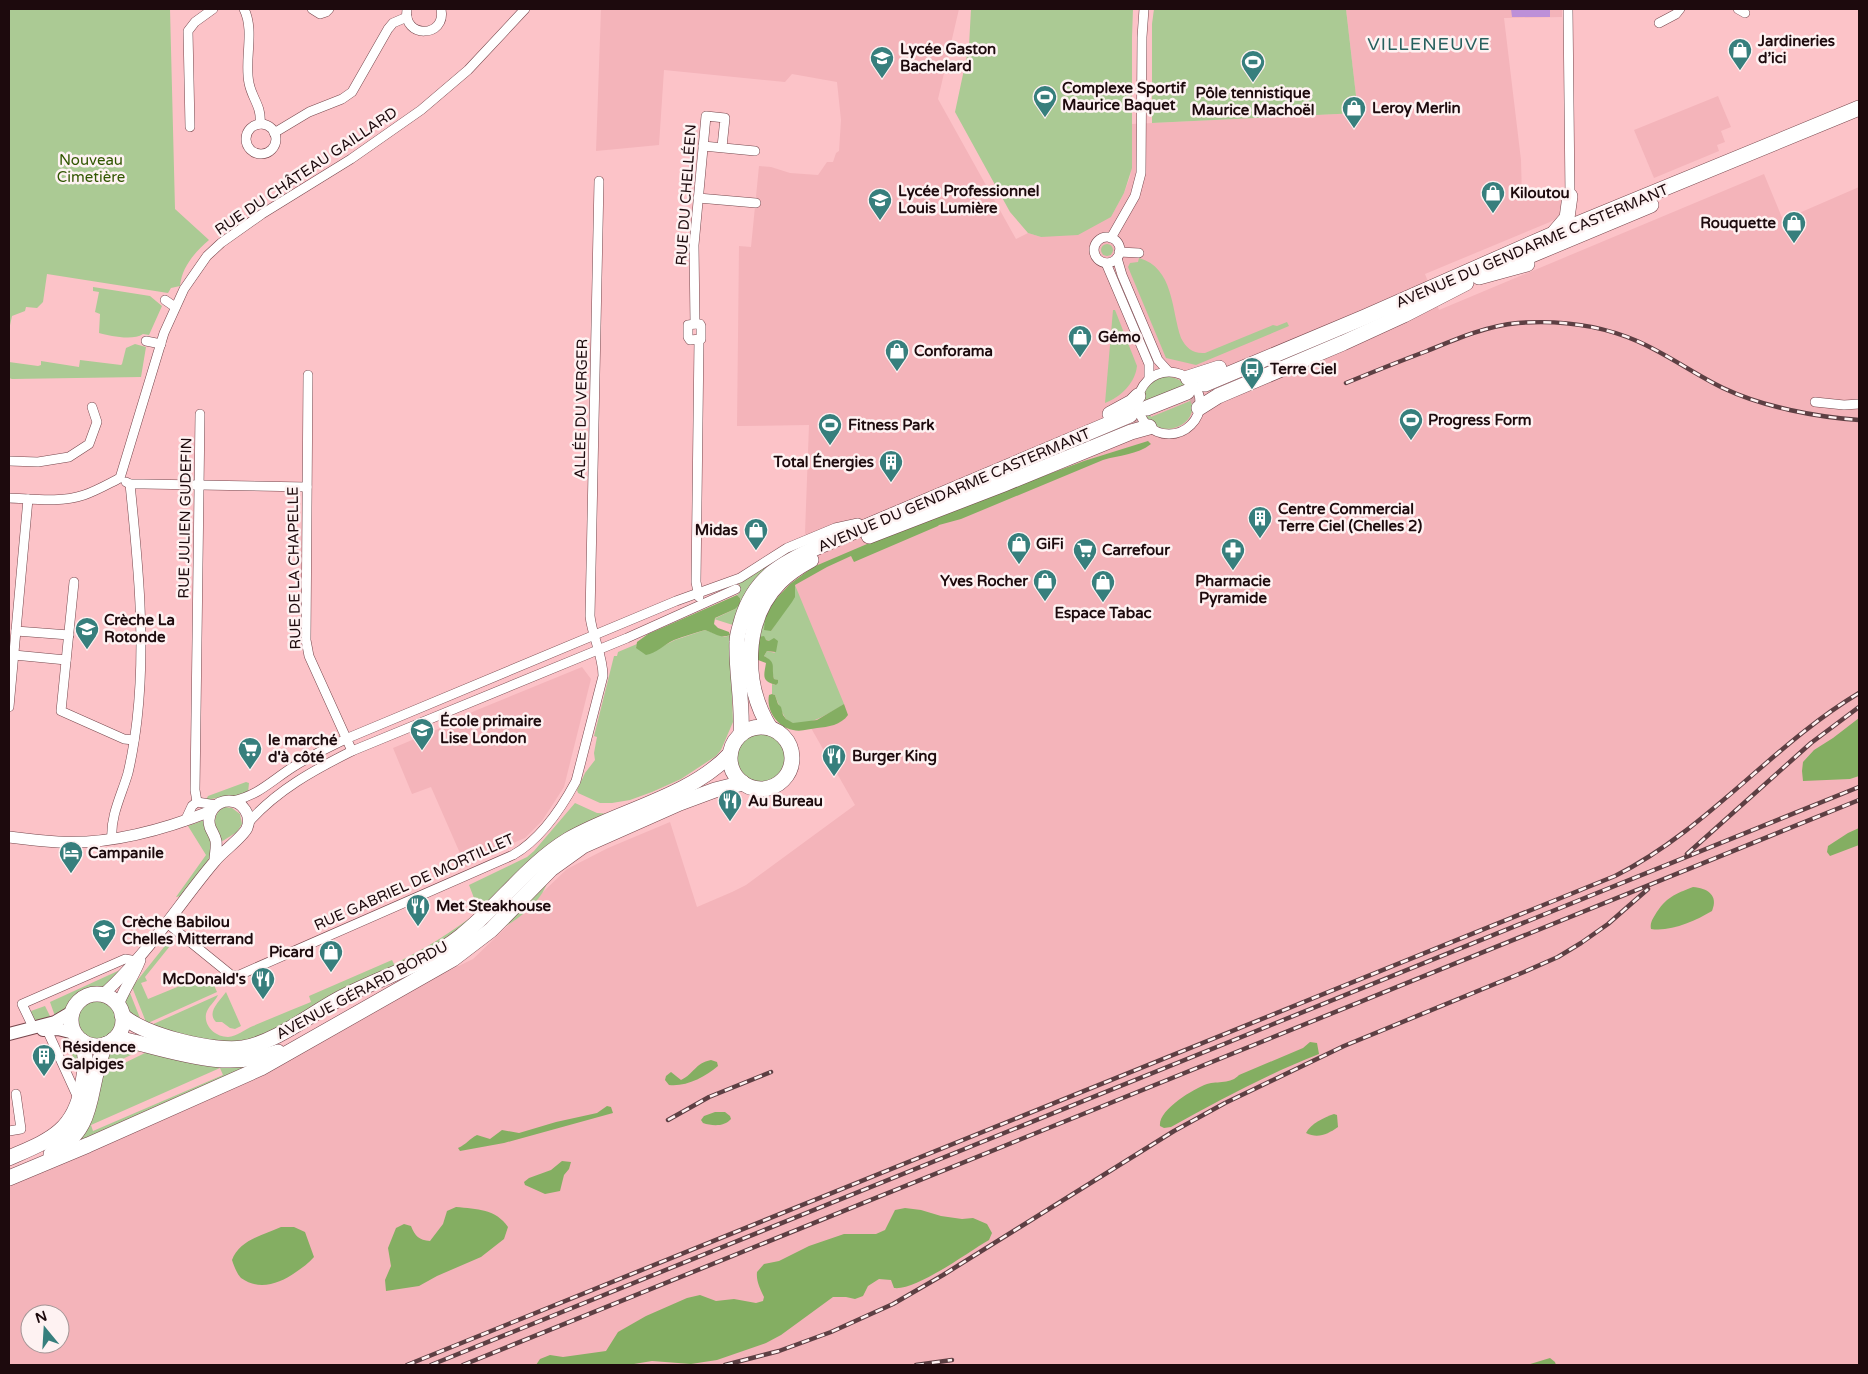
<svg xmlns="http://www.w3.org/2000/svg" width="1868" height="1374" viewBox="0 0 1868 1374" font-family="'Varela Round',sans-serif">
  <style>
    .built { fill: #f4b4ba; fill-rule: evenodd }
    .green { fill: #abca94; fill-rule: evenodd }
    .forest { fill: #84ae62 }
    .water { fill: #bd90d8 }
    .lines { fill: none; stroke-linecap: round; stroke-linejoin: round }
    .primary-tunnel { stroke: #dba7ac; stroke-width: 15; stroke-dasharray: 15 8; stroke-linecap: butt }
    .minor-casing { stroke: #76464c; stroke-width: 10 }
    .tertiary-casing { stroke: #76464c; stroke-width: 12 }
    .secondary-casing { stroke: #76464c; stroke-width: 14 }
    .primary-casing { stroke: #76464c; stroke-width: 16 }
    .minor { stroke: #fff; stroke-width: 9 }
    .tertiary { stroke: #fff; stroke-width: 11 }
    .secondary { stroke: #fff; stroke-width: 12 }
    .primary { stroke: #fff; stroke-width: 15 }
    .rail-casing { stroke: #5d3f43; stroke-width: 4.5 }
    .rail { stroke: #fef2f2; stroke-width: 2.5; stroke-dasharray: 8; stroke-linecap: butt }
    .labels { text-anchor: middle; stroke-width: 5; stroke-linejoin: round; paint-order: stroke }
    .poi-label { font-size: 15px; font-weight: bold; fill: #1d0a0d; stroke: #fef2f2; text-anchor: start }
    .park-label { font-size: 15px; fill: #315600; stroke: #fef2f2 }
    .street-label { font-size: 15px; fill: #1d0a0d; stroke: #fef2f2 }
    .quarter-label { font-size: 18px; letter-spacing: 1px; fill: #27605e; stroke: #fef2f2 }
  </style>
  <rect width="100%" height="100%" fill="#fcc3c8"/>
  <g class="built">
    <path d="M 601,9 L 959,9 L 938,99 L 1016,239 L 1028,233 L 1041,237 L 1111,217 L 1124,193 L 1130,177 L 1132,162 L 1132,124 L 1358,113 L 1346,9 L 1562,9 L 1562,17 L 1504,18 L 1521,160 L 1522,199 L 1563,199 L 1563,210 L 1558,218 L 1550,222 L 1425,274 L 1439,310 L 1764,174 L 1783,220 L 1859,187 L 1859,1365 L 9,1365 L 9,1184 L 473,959 L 567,869 L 608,848 L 670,822 L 697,907 L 732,892 L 746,885 L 855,805 L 775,665 L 759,632 L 782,588 L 818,560 L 805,533 L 809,425 L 737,426 L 739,246 L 751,247 L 759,166 L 771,167 L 790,173 L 818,175 L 827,162 L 833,162 L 836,153 L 839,151 L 841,120 L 837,82 L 792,74 L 785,82 L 664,70 L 659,145 L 596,151 ZM 30,1314 L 60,1314 L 60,1344 L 30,1344 Z"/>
    <polygon points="1718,96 1731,127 1721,131 1725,142 1717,145 1719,151 1654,178 1634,130"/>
    <polygon points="582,667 591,679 564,787 542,821 525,838 476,859 477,862 466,867 431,787 412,794 393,748 455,722 454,720 477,710"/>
  </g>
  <g class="green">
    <path d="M 9,9 L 170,9 L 175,209 L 209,240 C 194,253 182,267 180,286 L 171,288 L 168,293 L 47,274 L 43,302 L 37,308 L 26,307 L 25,311 L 12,316 L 9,330 Z"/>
    <polygon points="971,9 1133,9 1132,37 1132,168 1124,193 1111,217 1078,235 1041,237 1028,233 1010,212 955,112 969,46"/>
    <polygon points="1154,9 1346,9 1358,113 1152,123 1152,24"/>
    <circle cx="1107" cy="250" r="6"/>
    <path d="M 1139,258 C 1174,268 1171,309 1181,338 C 1186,348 1193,354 1205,353 L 1273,325 L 1277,326 L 1287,322 L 1289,326 L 1196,365 L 1166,358 L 1128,267 L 1130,263 L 1138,262 Z"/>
    <path d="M 93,287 L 150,296 L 162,306 L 149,335 L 143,334 C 133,341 110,336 99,333 L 100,314 L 95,312 L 99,292 L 93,291 Z"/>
    <path d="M 1113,310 L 1115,310 L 1137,366 C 1135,384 1120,397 1105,403 Z"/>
    <polygon points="135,344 146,347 141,377 12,379 9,378 9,362 38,366 41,365 41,361 79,367 80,360 121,365 122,364 126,348"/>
    <path d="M 1163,377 C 1183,375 1201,394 1191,414 C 1189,420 1183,425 1177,427 C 1145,439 1126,389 1163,377 ZM 1186,389 L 1190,401 L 1151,417 L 1146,405 Z"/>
    <polygon points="807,542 736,626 714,619 735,609 740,598 737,595 740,592 739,582 755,574 781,554"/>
    <path d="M 795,585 L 844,704 C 832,712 800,732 787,720 C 783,716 777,701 775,695 L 772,694 L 772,684 L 776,685 L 777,680 L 774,679 C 771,668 775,662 764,656 L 767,651 L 775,653 L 769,641 L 759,637 L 763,618 L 771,631 L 795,592 Z"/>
    <polygon points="705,630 725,637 730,635 733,722 721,750 716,756 681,779 652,792 630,800 612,803 600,803 578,793 577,790 585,773 595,760 594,753 597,737 594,736 614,656 617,656 618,652 637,644 636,648 661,647 675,640"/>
    <circle cx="762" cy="758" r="25"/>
    <polygon points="246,782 249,783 248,793 246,796 222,797 206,800 208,796"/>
    <path d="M 575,803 L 597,813 L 612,814 L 468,928 L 272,1035 L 232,1047 L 149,1026 L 218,995 C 215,1002 208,1006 206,1014 C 204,1027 216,1037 228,1037 C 237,1036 244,1030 253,1026 C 272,1018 291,1010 311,1002 L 309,996 L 392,960 L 394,964 C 425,949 452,932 479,911 L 469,885 L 527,857 L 534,851 Z"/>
    <path d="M 225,807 L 232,808 L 240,814 L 242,824 L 237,832 L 221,842 C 216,829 209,815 225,807 Z"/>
    <path d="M 207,819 C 209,826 213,835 213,842 C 213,862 193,881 181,896 L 176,897 L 206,855 L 188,826 Z"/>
    <path d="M 547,883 C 541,901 521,917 506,926 L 505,925 Z"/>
    <polygon points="174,941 145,977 147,981 141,983 148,999 209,974 217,992 148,1023 146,1022 132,987 168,942"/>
    <path d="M 120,970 L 102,988 C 71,990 76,1003 56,1019 L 50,1002 Z"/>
    <polygon points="128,988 142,1023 126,1011 125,1001"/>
    <path d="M 226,992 L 241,1026 L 235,1029 L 230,1028 L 222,1022 L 216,1022 C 206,1012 220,1001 226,992 Z"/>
    <circle cx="96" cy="1020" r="20"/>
    <polygon points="45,1006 52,1020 37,1021 33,1018 31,1011"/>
    <path d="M 62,1032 C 83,1045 79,1053 81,1075 Z"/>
    <polygon points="115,1046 146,1048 101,1069 107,1052"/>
    <path d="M 149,1051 L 261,1061 L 65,1152 L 100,1075 ZM 220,1068 L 223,1075 L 93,1131 L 91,1125 Z"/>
  </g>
  <g class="forest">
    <path d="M 1148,441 L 1151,444 C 1137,455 1119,455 1103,460 L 961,519 L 939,525 L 938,526 L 854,562 L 851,556 L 827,567 L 795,585 L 795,597 L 792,602 L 771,631 L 764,630 L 765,617 L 774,601 L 790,584 L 813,567 L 907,527 L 1084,461 Z"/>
    <path d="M 737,595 L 740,598 L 740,604 L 735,609 L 715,618 L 714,624 L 718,628 L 729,632 L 730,635 C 721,639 714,633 705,630 C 695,633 684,636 674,640 C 663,645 657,653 646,655 L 636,648 L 637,642 L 648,634 Z"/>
    <path d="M 764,636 L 766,640 L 769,641 L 774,638 L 778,641 L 776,652 L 767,651 L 764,656 C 777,663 771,666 774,679 L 778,680 L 778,683 L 776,685 C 761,681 764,676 766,663 L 758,660 L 757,647 L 759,637 Z"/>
    <path d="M 772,694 L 775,695 L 778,704 L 781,707 L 783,715 L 786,719 L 793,723 L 817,720 L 844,704 L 848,715 C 841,725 828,727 817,728 C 809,729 801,732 793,730 C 777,727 766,710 769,695 Z"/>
    <polygon points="1859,718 1859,776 1850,779 1803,781 1802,771 1803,762 1814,750 1833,738"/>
    <polygon points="1859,828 1859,845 1830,856 1827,852 1828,846 1848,833"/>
    <path d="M 1693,887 C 1707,888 1719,895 1712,911 C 1695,921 1671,932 1651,929 C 1650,923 1652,920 1655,915 C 1666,897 1675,894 1693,887 Z"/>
    <path d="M 1310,1042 L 1317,1043 L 1319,1054 C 1268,1074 1219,1100 1171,1127 L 1164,1128 L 1160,1126 C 1158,1110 1193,1089 1207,1084 C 1218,1081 1231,1084 1239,1075 L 1303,1048 Z"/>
    <path d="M 711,1060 L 717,1062 L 718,1066 C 705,1077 686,1087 669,1085 L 665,1080 L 666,1076 L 671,1072 L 681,1080 C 694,1074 695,1063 711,1060 Z"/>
    <path d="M 607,1106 L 611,1107 L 613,1113 L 504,1143 L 460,1151 L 458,1148 C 467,1144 469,1139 477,1135 L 490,1139 L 502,1130 L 519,1133 L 556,1122 L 597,1113 Z"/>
    <path d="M 715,1112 L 725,1112 L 730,1116 L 731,1119 C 724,1127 712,1126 703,1123 L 701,1120 L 704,1116 Z"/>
    <path d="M 1334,1114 L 1337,1115 L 1338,1127 C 1328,1134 1318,1139 1306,1133 C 1310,1124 1325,1117 1334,1114 Z"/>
    <polygon points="562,1161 571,1162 569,1169 564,1175 560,1191 545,1194 525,1185 524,1182 529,1178 551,1170"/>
    <path d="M 456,1207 C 477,1209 496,1209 508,1227 L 504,1239 L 481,1257 L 437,1276 L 419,1286 L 386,1291 L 385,1280 L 391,1266 L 388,1248 L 396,1228 L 404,1224 L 411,1226 C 415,1236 419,1240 430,1241 L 443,1224 L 447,1211 Z"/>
    <path d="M 905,1208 L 921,1210 L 941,1216 L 962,1219 L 973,1218 L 987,1224 L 992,1233 L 989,1240 C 968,1252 916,1291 894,1288 L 891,1280 L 879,1279 L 868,1286 L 863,1296 L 855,1299 L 846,1297 L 833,1297 L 781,1335 L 766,1343 L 717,1360 L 691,1364 L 652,1361 L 628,1365 L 536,1365 L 540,1359 L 550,1355 L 563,1357 L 606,1351 L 618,1332 L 646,1316 L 687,1298 L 700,1295 L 716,1301 L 734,1299 L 756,1303 L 763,1301 L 764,1297 C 760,1289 756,1281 757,1272 L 764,1264 L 779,1261 L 809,1246 L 844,1234 L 876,1234 L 885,1230 L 895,1210 Z"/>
    <path d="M 281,1227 L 294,1227 L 305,1232 L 314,1257 C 309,1263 302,1268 296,1272 C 279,1284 259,1291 241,1278 C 237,1274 234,1266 232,1260 C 239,1240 263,1235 281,1227 Z"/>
    <polygon points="1550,1358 1555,1362 1556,1365 1527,1365"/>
  </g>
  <polygon class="water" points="1511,9 1550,9 1550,17 1512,17"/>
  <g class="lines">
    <g class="primary-tunnel">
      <polyline points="1189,397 1207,391"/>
      <polyline points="1132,421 1150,414"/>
    </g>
    <g class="minor-casing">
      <g id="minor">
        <path d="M 244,9 C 255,31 244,60 249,83 C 252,99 262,106 260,124"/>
        <polyline points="312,9 320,14 326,12 329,9"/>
        <path d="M 407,9 C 402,39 447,38 441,9"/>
        <polyline points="1568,9 1570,196"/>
        <polyline points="1738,9 1745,13"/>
        <polyline points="1659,23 1676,14 1680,9"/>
        <circle cx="261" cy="139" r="15"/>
        <polyline points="190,127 188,31 195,22 213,9"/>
        <polyline points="274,133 309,112 342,99 352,92 388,29 393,23 407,17"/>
        <polyline points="703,146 755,151"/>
        <polyline points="698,198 756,203"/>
        <circle cx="1107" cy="250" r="13"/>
        <polyline points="1111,238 1135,196 1141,173 1142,37 1144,9"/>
        <polyline points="1119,252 1139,253"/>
        <polyline points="1117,258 1122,275 1158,360 1168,371"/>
        <polyline points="1106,263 1149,364 1149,378"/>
        <polyline points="165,300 175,307"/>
        <polyline points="695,324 694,245 706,116 725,118 722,147"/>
        <polygon points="695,324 700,324 701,326 701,339 690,340 688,337 688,325"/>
        <polyline points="699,340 696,582 699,597"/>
        <polyline points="146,341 161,344"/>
        <circle cx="1169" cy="403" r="31"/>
        <polyline points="308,375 306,640 309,656 352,751"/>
        <polyline points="1815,402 1844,405 1859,404"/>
        <polyline points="9,461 38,462 69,457 89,444 97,422 92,407"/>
        <polyline points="126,482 130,484 144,484 307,487"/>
        <path d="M 9,498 C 34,499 60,503 84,495 C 96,491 108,484 120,478 L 164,333 L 184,289 L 207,256 L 221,243 L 262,214 L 351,159 L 421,110 L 468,70 L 525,9"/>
        <polyline points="74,582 61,711 124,739 134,740"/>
        <polyline points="16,631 69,635"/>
        <polyline points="14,655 66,660"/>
        <polyline points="9,707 28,499"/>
        <path d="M 233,801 C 259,795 271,781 293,767 C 310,756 329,747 348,738 L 676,601 L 740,578 L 787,548 L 835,528 L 858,523"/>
        <polyline points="197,802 195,790 200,414"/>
        <polyline points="197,802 216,805"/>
        <polyline points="185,821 192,806 197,802"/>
        <path d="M 248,823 C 277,790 314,770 352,751 L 627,638 L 736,589"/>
        <path d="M 112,839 C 110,816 122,794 128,773 C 132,756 135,737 137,720 C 146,642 138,562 130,484"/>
        <path d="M 167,923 L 231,975 L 237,976 L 513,855 C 541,839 561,809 576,781 L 603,676 C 603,655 592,636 590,616 L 599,181"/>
        <polyline points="33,1027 22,1004 125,959 131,960 133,964"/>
        <polyline points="47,1030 78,1098"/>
        <polyline points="9,1131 21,1129 16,1094"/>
      </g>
    </g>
    <g class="tertiary-casing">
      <g id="tertiary">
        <path d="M 9,837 C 25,839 42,841 58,842 C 110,845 163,830 211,811"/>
        <path d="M 102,995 C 113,986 122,976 132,965 C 162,933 186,895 215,861 C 222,852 243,837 247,828 C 252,816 243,801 229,801 C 215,801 206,814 210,827 C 212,832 215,836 216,841 C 217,847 215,854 215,860"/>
        <path d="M 118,1005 C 124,989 134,976 140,960"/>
      </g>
    </g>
    <g class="secondary-casing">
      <g id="secondary">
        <polyline points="43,1030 58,1029 74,1033"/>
        <polyline points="9,1034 55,1022 72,1012"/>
      </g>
    </g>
    <g class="primary-casing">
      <g id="primary">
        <polyline points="1555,232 1567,218 1570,196"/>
        <polyline points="1515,262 1651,205"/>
        <polyline points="1479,277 1527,264"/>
        <polyline points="1188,378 1219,368"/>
        <polyline points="1205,384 1365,317 1553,234 1859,108"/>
        <polyline points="1147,408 1187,392"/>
        <polyline points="1199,408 1218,396 1343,343 1404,315 1466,283"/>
        <polyline points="1110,414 1132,402 1138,396"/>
        <polyline points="869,536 1004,484 1131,432 1149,427"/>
        <circle cx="761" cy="758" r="31"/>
        <path d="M 770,728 C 743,685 742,620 780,582 C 789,573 800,566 811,560"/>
        <path d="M 741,734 C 743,703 736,673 737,642 C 737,634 740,627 742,619 C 755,577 782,563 820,546 L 1130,415"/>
        <circle cx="97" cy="1020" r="26"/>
        <path d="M 122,1015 C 142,1035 215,1053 243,1048 C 276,1042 308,1016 337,1000 C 378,978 425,965 461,936 C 499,906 527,865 568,840 C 618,811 690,797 730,754"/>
        <path d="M 113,1040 L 126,1040 C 177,1052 225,1071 278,1052"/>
        <path d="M 51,1154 C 101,1126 85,1086 106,1044"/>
        <path d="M 9,1158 C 47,1141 74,1133 82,1087 C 86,1067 87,1061 82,1041"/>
        <polyline points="9,1178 88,1145 261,1068 453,959 491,930 551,869 583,846 680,803 715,790 743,783"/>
      </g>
    </g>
    <use href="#minor" class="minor"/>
    <use href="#tertiary" class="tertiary"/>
    <use href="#secondary" class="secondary"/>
    <use href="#primary" class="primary"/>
    <g class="rail-casing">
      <g id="rail">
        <path d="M 1346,383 C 1373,372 1400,361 1427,351 C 1456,339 1486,326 1518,323 C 1558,320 1600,325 1637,341 C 1667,354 1694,374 1723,388 C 1763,407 1816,417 1859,420"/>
        <polyline points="1687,854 1811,743 1859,707"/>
        <polyline points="668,1120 709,1097 771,1072"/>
        <path d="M 407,1365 L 1615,876 C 1707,830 1772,745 1859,693"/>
        <polyline points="431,1365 1859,787"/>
        <polyline points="463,1365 1859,800"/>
        <polyline points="725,1365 779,1351 831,1332 893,1304 943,1275 1174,1131 1225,1103 1344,1046 1524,972 1558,957 1581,943 1608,924 1648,889"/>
        <polyline points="916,1365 952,1360"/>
      </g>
    </g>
    <use href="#rail" class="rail"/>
  </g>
  <defs>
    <g id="shop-pin" transform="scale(1.25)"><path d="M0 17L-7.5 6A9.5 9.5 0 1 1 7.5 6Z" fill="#377f7d" stroke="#fef2f2"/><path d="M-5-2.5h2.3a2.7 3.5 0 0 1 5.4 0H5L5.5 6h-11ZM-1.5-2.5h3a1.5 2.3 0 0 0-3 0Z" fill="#fff"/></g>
    <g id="school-pin" transform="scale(1.25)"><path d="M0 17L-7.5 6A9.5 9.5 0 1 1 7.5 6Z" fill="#377f7d" stroke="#fef2f2"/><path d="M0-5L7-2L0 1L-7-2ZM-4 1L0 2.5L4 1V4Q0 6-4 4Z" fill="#fff"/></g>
    <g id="stadium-pin" transform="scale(1.25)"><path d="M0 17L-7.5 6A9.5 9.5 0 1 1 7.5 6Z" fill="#377f7d" stroke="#fef2f2"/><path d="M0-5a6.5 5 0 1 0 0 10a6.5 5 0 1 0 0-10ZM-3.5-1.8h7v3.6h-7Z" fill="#fff"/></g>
    <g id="bus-pin" transform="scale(1.25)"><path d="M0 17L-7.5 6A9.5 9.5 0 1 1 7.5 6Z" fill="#377f7d" stroke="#fef2f2"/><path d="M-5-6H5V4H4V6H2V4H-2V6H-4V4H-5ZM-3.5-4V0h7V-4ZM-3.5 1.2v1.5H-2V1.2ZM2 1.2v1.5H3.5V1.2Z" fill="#fff"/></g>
    <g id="building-pin" transform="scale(1.25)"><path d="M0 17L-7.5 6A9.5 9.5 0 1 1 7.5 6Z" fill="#377f7d" stroke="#fef2f2"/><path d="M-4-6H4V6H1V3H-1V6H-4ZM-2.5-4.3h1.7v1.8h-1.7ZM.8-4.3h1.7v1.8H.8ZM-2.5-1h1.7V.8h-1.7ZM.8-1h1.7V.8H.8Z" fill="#fff"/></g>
    <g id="supermarket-pin" transform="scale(1.25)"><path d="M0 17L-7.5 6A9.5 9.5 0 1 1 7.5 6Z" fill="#377f7d" stroke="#fef2f2"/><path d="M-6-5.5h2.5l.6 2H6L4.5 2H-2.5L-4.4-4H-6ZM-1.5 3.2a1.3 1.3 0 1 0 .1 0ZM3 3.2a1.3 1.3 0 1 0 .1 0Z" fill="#fff"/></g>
    <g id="pharmacy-pin" transform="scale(1.25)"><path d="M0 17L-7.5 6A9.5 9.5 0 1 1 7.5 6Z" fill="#377f7d" stroke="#fef2f2"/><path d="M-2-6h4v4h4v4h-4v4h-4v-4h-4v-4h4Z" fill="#fff"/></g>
    <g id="restaurant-pin" transform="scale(1.25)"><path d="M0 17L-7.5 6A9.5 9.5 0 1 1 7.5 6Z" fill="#377f7d" stroke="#fef2f2"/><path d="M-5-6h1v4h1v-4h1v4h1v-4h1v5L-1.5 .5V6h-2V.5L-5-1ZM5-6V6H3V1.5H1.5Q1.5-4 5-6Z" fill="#fff"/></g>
    <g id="hotel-pin" transform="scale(1.25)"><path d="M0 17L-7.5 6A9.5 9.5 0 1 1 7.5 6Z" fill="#377f7d" stroke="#fef2f2"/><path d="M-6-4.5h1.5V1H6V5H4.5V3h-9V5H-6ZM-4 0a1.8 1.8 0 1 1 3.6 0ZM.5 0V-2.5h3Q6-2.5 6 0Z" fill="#fff"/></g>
  </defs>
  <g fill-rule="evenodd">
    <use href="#shop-pin" x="1740" y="50"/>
    <use href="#school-pin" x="882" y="58"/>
    <use href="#stadium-pin" x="1253" y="62"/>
    <use href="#stadium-pin" x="1045" y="97"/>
    <use href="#shop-pin" x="1354" y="108"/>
    <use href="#shop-pin" x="1493" y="193"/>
    <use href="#school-pin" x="880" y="200"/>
    <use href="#shop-pin" x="1794" y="223"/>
    <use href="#shop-pin" x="1080" y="337"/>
    <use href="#shop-pin" x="897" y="351"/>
    <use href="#bus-pin" x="1252" y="369"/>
    <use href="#stadium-pin" x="1411" y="420"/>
    <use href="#stadium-pin" x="830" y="425"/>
    <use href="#building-pin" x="891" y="462"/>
    <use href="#building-pin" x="1260" y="518"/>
    <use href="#shop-pin" x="756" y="530"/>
    <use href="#shop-pin" x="1019" y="544"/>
    <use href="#supermarket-pin" x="1085" y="550"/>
    <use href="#pharmacy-pin" x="1233" y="550"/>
    <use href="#shop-pin" x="1045" y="581"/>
    <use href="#shop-pin" x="1103" y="582"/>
    <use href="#school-pin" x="87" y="629"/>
    <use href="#school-pin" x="422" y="730"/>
    <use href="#supermarket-pin" x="250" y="749"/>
    <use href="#restaurant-pin" x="834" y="756"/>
    <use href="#restaurant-pin" x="730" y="801"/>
    <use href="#hotel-pin" x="71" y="853"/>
    <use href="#restaurant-pin" x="418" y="906"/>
    <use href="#school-pin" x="104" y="931"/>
    <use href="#shop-pin" x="331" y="952"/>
    <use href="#restaurant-pin" x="263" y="979"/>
    <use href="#building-pin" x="44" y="1056"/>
  </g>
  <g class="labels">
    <g class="poi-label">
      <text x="1758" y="46">Jardineries<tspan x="1758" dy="17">d’ici</tspan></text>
      <text x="900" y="54">Lycée Gaston<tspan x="900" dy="17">Bachelard</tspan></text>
      <text x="1062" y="93">Complexe Sportif<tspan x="1062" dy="17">Maurice Baquet</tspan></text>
      <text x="1253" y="98" text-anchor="middle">Pôle tennistique<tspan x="1253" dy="17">Maurice Machoël</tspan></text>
      <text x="1372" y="113">Leroy Merlin</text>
      <text x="898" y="196">Lycée Professionnel<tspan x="898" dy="17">Louis Lumière</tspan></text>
      <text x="1510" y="198">Kiloutou</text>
      <text x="1776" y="228" text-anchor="end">Rouquette</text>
      <text x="1098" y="342">Gémo</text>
      <text x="914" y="356">Conforama</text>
      <text x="1270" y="374">Terre Ciel</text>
      <text x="1428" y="425">Progress Form</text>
      <text x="848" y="430">Fitness Park</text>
      <text x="874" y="467" text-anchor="end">Total Énergies</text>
      <text x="1278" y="514">Centre Commercial<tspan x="1278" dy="17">Terre Ciel (Chelles 2)</tspan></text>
      <text x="738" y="535" text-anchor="end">Midas</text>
      <text x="1036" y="549">GiFi</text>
      <text x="1102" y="555">Carrefour</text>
      <text x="1028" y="586" text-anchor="end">Yves Rocher</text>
      <text x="1233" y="586" text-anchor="middle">Pharmacie<tspan x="1233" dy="17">Pyramide</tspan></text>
      <text x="1103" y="618" text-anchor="middle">Espace Tabac</text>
      <text x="104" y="625">Crèche La<tspan x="104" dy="17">Rotonde</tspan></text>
      <text x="440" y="726">École primaire<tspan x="440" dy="17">Lise London</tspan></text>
      <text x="268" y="745">le marché<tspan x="268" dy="17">d'à côté</tspan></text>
      <text x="852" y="761">Burger King</text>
      <text x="748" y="806">Au Bureau</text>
      <text x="88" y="858">Campanile</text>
      <text x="436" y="911">Met Steakhouse</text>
      <text x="122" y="927">Crèche Babilou<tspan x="122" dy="17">Chelles Mitterrand</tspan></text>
      <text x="314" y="957" text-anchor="end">Picard</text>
      <text x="246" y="984" text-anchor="end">McDonald's</text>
      <text x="62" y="1052">Résidence<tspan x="62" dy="17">Galpiges</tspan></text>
    </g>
    <g class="park-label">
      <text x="91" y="165">Nouveau<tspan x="91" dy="17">Cimetière</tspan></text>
    </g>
    <g class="street-label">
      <text transform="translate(306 171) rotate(-34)" y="5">RUE DU CHÂTEAU GAILLARD</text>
      <text transform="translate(686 195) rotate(-86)" y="5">RUE DU CHELLÉEN</text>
      <text transform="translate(1532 246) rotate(-23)" y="5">AVENUE DU GENDARME CASTERMANT</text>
      <text transform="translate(581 409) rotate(-89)" y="5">ALLÉE DU VERGER</text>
      <text transform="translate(954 490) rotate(-23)" y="5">AVENUE DU GENDARME CASTERMANT</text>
      <text transform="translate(185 518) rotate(-89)" y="5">RUE JULIEN GUDEFIN</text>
      <text transform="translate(294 568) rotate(-91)" y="5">RUE DE LA CHAPELLE</text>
      <text transform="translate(414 882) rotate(-24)" y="5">RUE GABRIEL DE MORTILLET</text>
      <text transform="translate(362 990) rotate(-28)" y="5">AVENUE GÉRARD BORDU</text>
    </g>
    <g class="quarter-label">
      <text x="1429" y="50">VILLENEUVE</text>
    </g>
  </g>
  <rect width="1868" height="1374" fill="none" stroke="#1d0a0d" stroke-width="20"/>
  <g transform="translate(45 1329) rotate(342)"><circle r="24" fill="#fef2f2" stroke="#a49596"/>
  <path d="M0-4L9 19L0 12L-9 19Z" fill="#377f7d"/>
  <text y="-8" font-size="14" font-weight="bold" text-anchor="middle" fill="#1d0a0d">N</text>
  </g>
</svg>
